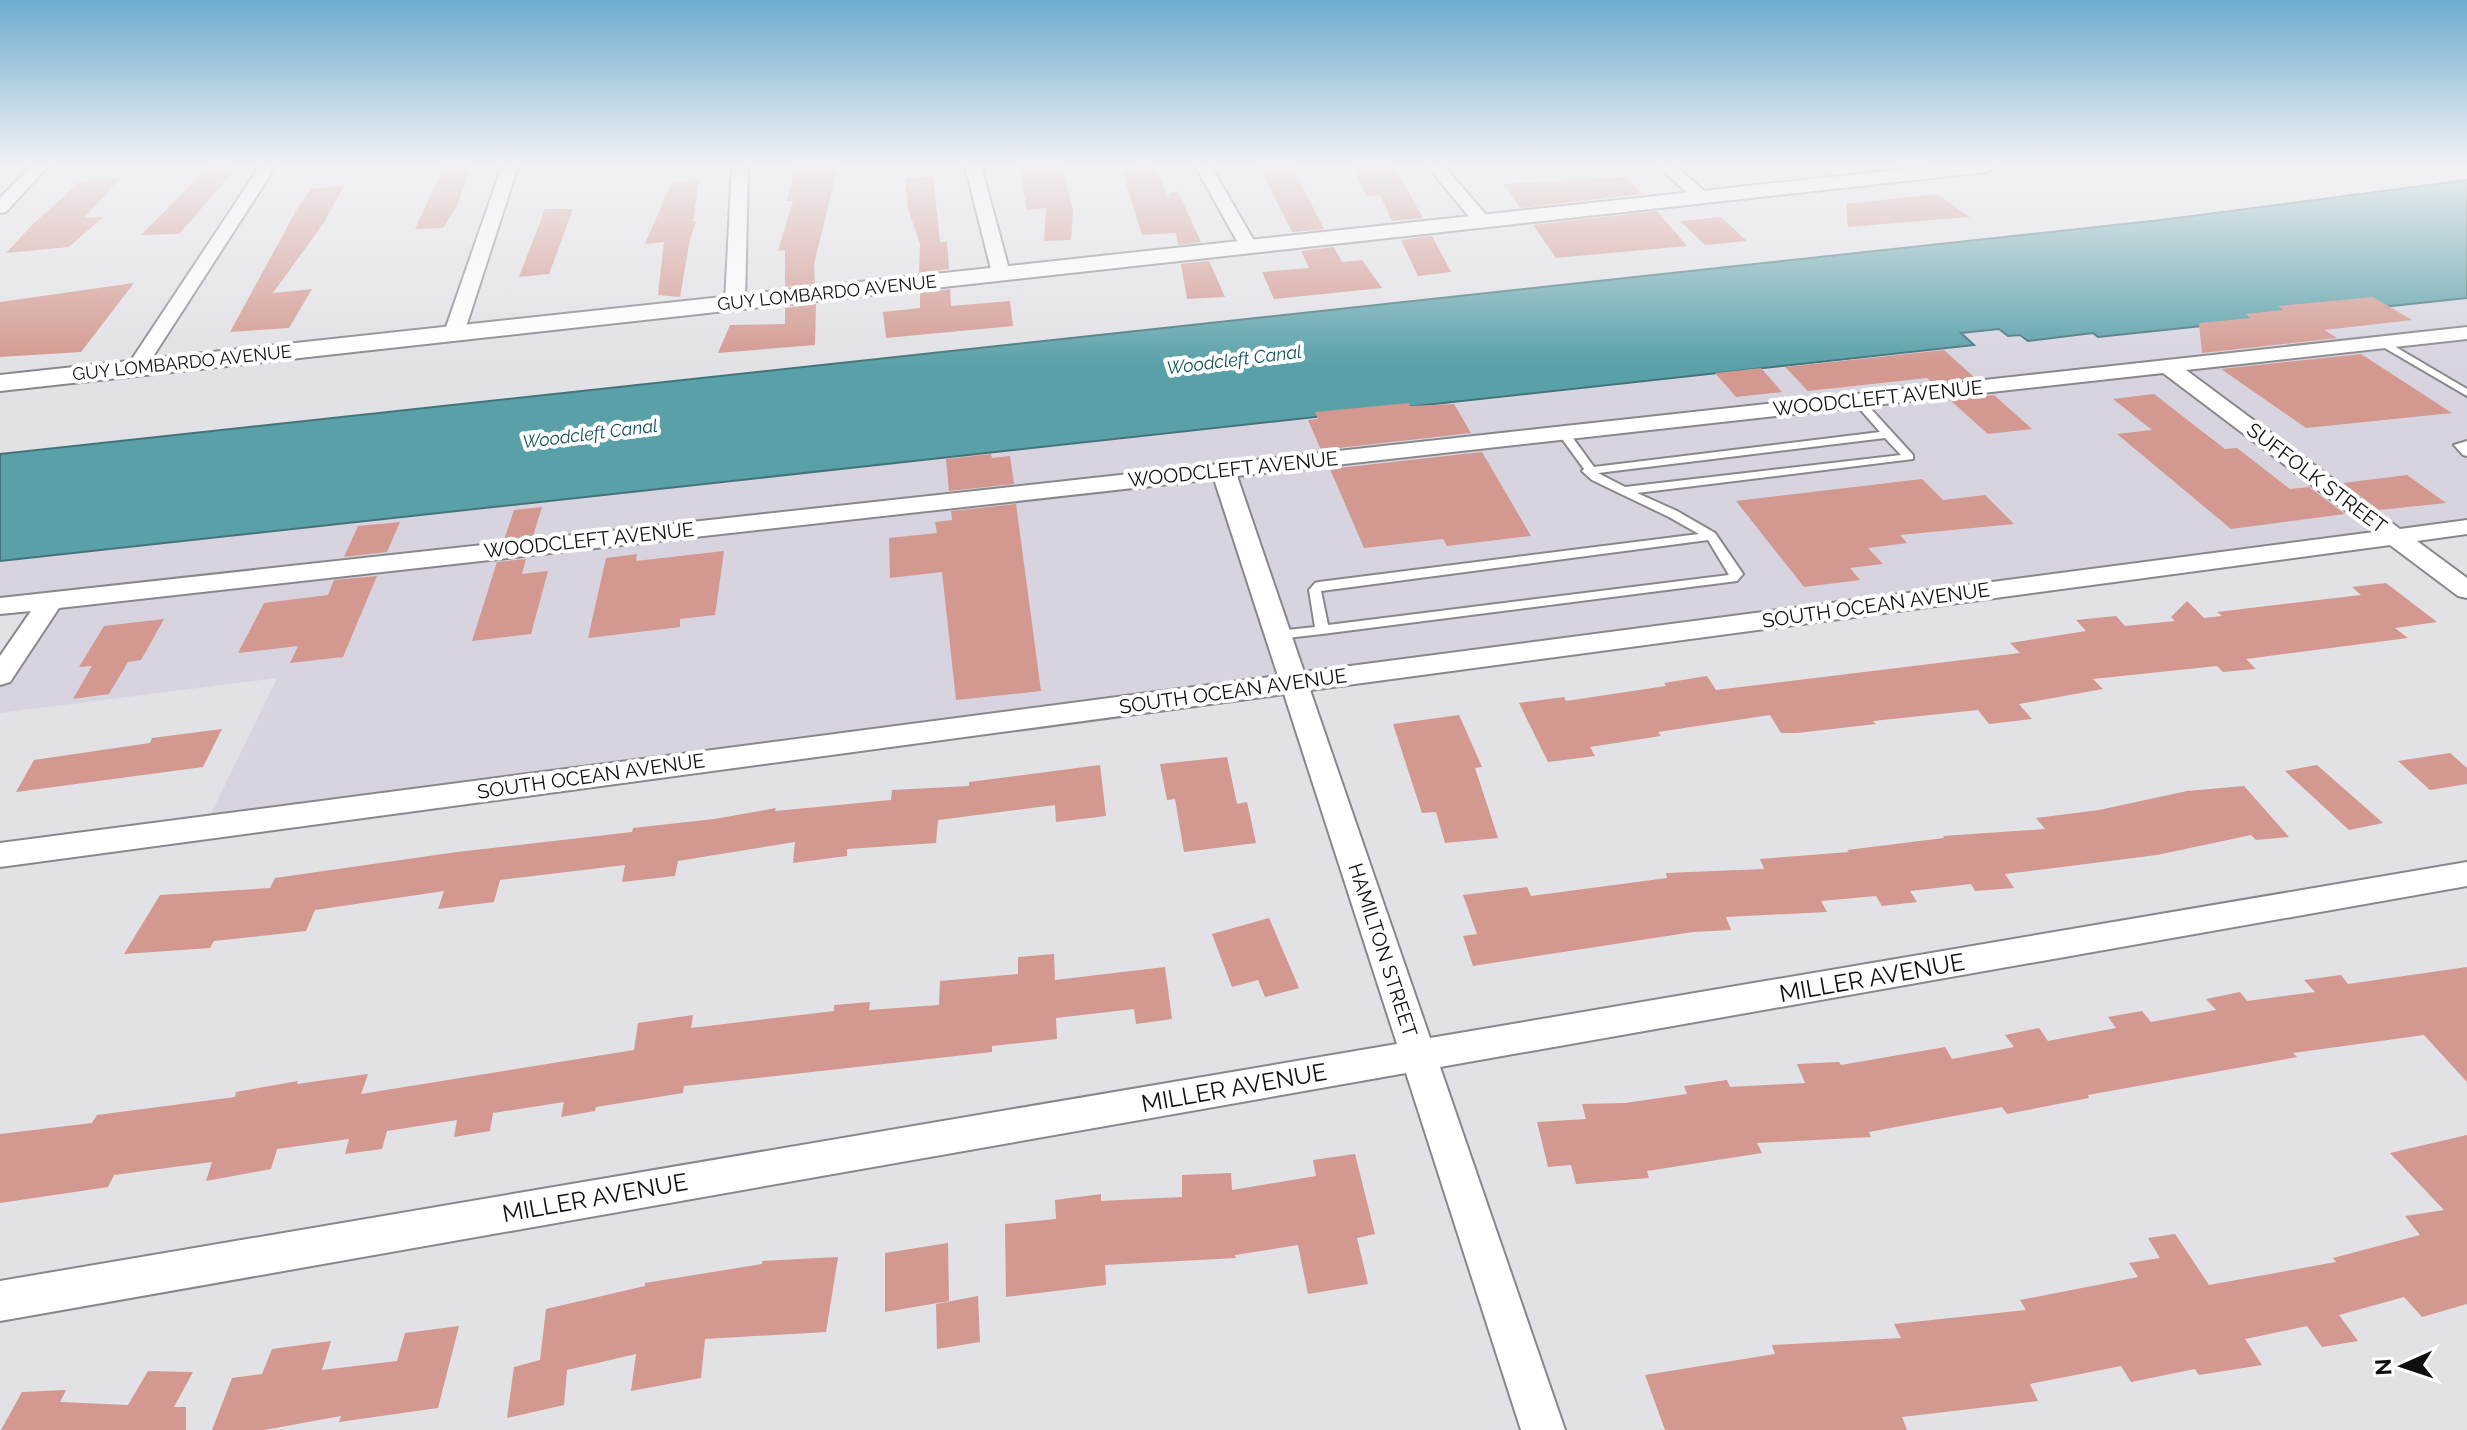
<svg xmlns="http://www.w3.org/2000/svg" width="2467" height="1430" viewBox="0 0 2467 1430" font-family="Raleway,sans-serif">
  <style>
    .built { fill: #d7d4e0 }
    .water { fill: #5aa0a9; stroke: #44747b; stroke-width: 2 }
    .building { fill: #d3988f }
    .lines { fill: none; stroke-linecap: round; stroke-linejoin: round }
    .service-casing { stroke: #89878c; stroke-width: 4 }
    .minor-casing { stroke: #89878c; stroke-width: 4 }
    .tertiary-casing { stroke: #89878c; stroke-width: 4 }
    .service { fill: #fff; fill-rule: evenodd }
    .minor { fill: #fff; fill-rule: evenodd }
    .tertiary { fill: #fff; fill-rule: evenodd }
    .labels { text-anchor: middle; stroke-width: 8; stroke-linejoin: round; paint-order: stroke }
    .far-street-label { font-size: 18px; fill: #0f0e10; stroke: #fff }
    .far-water-label { font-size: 18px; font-style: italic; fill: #145259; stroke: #fff }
    .street-label { font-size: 20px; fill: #0f0e10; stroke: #fff }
    .near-street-label { font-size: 24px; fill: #0f0e10; stroke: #fff }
  </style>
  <rect width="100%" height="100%" fill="#e2e1e6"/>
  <polygon class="built" points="2467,298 2467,532 206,824 277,678 0,713 0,682 54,603 0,608 0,561 1889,356 1973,344 1960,333 1999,329 2008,336 2020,335 2028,341 2093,333 2099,337"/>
  <polygon class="water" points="2467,180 2467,298 2098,337 2093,333 2028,341 2020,335 2008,336 1999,329 1961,333 1974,345 0,561 0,454 2161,220"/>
  <g class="building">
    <polygon points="209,166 228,166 234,171 179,234 141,235"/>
    <polygon points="444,166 471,166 457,206 443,228 415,229"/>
    <polygon points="795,166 838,166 814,264 815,284 785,287 785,250 778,251 793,201 787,201"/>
    <polygon points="1019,166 1062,166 1073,211 1071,240 1044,241 1046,208 1027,210"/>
    <polygon points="1154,166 1170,200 1169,194 1178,191 1201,242 1178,245 1176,233 1142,235 1121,168"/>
    <polygon points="1259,166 1292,166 1324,229 1292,232"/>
    <polygon points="1351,166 1394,166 1423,218 1392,221 1380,195 1367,196"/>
    <polygon points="933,176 940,242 947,242 949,269 919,273 920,244 908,209 905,179"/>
    <polygon points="1627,177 1642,194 1520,208 1504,184"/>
    <polygon points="121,178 84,218 103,217 69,247 6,253 33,224 81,181"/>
    <polygon points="699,180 693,221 696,221 690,239 680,297 658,295 664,242 645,244 672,181"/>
    <polygon points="344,186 323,224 273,293 312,289 289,328 230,332 297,209 311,189"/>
    <polygon points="1937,194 1970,217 1848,227 1846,204"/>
    <polygon points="545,209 573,209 549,274 519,277"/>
    <polygon points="1657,211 1687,246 1556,258 1533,225"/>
    <polygon points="1721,217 1747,241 1705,245 1680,221"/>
    <polygon points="1432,236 1451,272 1418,276 1401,240"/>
    <polygon points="1334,247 1342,262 1362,260 1382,288 1274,299 1262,272 1309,268 1301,251"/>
    <polygon points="1209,261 1225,297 1187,299 1181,264"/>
    <polygon points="134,283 81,352 0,357 0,302"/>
    <polygon points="950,289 951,306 1010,301 1013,326 886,338 883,312 920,308 920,293"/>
    <polygon points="2373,297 2412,320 2324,330 2337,338 2202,353 2199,323 2251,318 2245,314 2283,310 2278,306"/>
    <polygon points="816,304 815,345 718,353 730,325 785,324 785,308"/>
    <polygon points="1944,350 1975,378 1932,383 1927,378 1808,391 1785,367"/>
    <polygon points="2361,354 2452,413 2306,428 2221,369"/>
    <polygon points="1761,368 1782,392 1736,397 1715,373"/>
    <polygon points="2154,394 2225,449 2237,448 2290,489 2309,487 2345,514 2231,529 2117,434 2152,430 2113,399"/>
    <polygon points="1994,395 2032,429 1988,434 1950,400"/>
    <polygon points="1409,403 1410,406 1454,404 1471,433 1321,450 1308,420 1318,419 1315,412"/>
    <polygon points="1482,452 1531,536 1447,546 1443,539 1364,548 1330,469"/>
    <polygon points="991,454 992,458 1010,456 1014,484 949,491 946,459"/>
    <polygon points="2407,475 2446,503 2379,510 2343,483"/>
    <polygon points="1922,479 1943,500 1985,495 2014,524 1900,535 1907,543 1868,548 1883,564 1850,568 1860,580 1804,587 1736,501"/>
    <polygon points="1016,504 1041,691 956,700 942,572 890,578 889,538 937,533 935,522 952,520 951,511"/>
    <polygon points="542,507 533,536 504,540 514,510"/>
    <polygon points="400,522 387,552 344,557 358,526"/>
    <polygon points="724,551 715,615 680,619 680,627 588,638 606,558 637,554 636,561"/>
    <polygon points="526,559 522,574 548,571 531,634 472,641 497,562"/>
    <polygon points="377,576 343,657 290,663 298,646 238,653 264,603 328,595 334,580"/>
    <polygon points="2386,583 2437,622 2395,628 2408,638 2246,659 2256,669 2223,672 2217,666 2093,679 2103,689 2019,704 2032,719 1989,724 1978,710 1873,721 1876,724 1797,733 1781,733 1770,715 1658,732 1661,736 1590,747 1595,756 1548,762 1519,703 1564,697 1566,701 1666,686 1664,683 1707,676 1716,690 2020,653 2010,643 2086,631 2076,620 2116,616 2125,626 2175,621 2171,617 2187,601 2204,618 2222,616 2217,612 2361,595 2352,587"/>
    <polygon points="164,619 141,660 128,662 109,694 73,699 92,666 79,667 104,626"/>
    <polygon points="1459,715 1482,767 1475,768 1498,838 1445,843 1436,812 1422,813 1393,724"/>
    <polygon points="222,729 203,767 16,792 34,760 150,743 152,738"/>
    <polygon points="2450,753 2467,768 2467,784 2430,790 2398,761"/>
    <polygon points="1227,757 1237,804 1247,802 1256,843 1184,852 1175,799 1167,800 1160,764"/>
    <polygon points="1100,765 1106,816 1056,822 1055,805 938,820 936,843 847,849 847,856 793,863 795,842 678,861 675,876 622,882 625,865 500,880 494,902 438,909 444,891 315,910 306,931 214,941 210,948 124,954 160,895 270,888 275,878 457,852 632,832 633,828 714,819 776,808 775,811 891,800 892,790 969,786 969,782"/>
    <polygon points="2317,765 2383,823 2349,830 2285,771"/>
    <polygon points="2244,786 2289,837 2256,840 2251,835 2157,855 2005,874 2014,888 1975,891 1971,884 1910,891 1917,902 1882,906 1876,896 1821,901 1827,912 1726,917 1731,930 1693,932 1473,966 1463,936 1477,934 1463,895 1527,887 1531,896 1667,878 1666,873 1764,869 1760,859 1849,852 1847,850 1944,838 1943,836 2045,829 2036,818 2099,810 2187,791"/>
    <polygon points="1269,918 1299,988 1265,997 1258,980 1232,987 1212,934"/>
    <polygon points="1054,954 1055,980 1165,967 1172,1019 1136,1024 1134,1009 1056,1018 1057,1039 992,1046 992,1052 684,1086 683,1093 596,1107 595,1111 561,1117 564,1102 493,1113 490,1131 454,1137 457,1120 387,1131 382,1149 345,1154 349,1139 277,1149 271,1169 206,1181 212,1162 114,1175 108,1187 0,1203 0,1134 92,1123 97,1115 235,1097 236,1092 298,1081 297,1084 368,1074 361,1094 634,1050 638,1023 693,1015 691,1028 834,1011 834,1005 870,1002 869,1010 939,1005 940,981 1018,974 1018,957"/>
    <polygon points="2467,967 2467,1082 2424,1035 2293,1053 2297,1057 2088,1095 2089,1098 2007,1114 2002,1107 1869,1132 1871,1137 1757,1143 1762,1153 1647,1171 1649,1178 1576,1184 1571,1165 1548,1167 1537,1122 1586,1119 1582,1104 1625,1103 1687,1094 1684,1086 1727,1080 1730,1087 1805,1083 1797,1064 1839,1062 1841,1065 1945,1047 1952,1059 2014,1047 2005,1035 2039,1028 2048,1041 2116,1028 2108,1017 2142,1011 2151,1022 2216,1010 2206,999 2240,992 2247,1001 2315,992 2304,980 2341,975 2348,984"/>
    <polygon points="2467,1135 2467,1304 2422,1317 2404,1297 2339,1315 2358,1341 2322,1347 2307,1326 2245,1339 2262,1365 2199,1375 2195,1369 2131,1382 2121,1366 2030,1384 2038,1401 1902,1417 1907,1430 1665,1430 1645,1375 1775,1354 1772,1345 1901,1338 1894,1324 2026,1310 2020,1300 2138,1277 2129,1263 2160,1258 2148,1238 2175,1234 2209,1285 2336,1262 2333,1258 2420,1235 2405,1216 2444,1210 2390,1153"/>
    <polygon points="1355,1154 1375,1234 1357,1238 1368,1284 1308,1294 1298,1245 1235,1255 1236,1258 1105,1265 1106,1285 1006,1297 1005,1224 1056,1219 1055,1200 1101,1194 1101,1201 1182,1197 1182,1175 1231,1173 1232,1190 1316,1176 1313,1160"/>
    <polygon points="948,1243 949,1301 885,1312 885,1253"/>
    <polygon points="838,1257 826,1332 705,1339 701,1378 631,1391 636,1354 567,1370 564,1405 507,1418 514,1367 540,1360 546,1309 645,1286 645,1283 762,1264 762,1261"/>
    <polygon points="978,1296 980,1342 937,1349 936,1304"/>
    <polygon points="459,1326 438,1408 339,1422 341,1416 264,1430 212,1430 232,1378 262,1374 272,1349 331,1341 322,1370 397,1361 405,1333"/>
    <polygon points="148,1371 193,1372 174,1407 186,1407 186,1430 1,1430 22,1392 66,1390 60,1402 128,1405"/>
  </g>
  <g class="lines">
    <g class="service-casing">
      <g id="service">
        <polygon points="2382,339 2467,389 2467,396 2378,344 2378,340"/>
        <path d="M 1857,397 L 1861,398 L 1913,455 L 1913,459 L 1637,493 L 1677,511 L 1715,533 L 1743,574 L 1737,581 L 1322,634 L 1278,639 L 1271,635 L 1278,631 L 1315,627 L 1309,590 L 1315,583 L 1319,582 L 1699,534 L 1669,517 L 1592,480 L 1582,471 L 1584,469 L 1557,432 L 1559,430 L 1567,430 L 1594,467 L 1880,432 L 1852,400 ZM 1885,438 L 1901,455 L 1625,487 L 1598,473 ZM 1708,540 L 1729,575 L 1328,625 L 1321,591 Z"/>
        <polygon points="2467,441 2467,456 2463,455 2454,445"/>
      </g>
    </g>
    <g class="minor-casing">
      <g id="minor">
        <polygon points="31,166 48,166 6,212 0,213 0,198"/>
        <polygon points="260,166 276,166 143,372 129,372 126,368"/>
        <polygon points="502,166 518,166 464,333 461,337 447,337 444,333"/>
        <polygon points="732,166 748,166 745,302 735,308 725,302"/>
        <polygon points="965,166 981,166 1010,273 1008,277 994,277 992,273"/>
        <polygon points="1195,166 1211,166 1257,246 1254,250 1242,250"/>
        <polygon points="1427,166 1444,166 1488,217 1491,221 1488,225 1476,225"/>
        <polygon points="1658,166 1676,166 1711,197 1708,201 1696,201"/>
        <path d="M 2467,327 L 2467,339 L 2186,370 L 2400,529 L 2467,520 L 2467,534 L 2417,541 L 2467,578 L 2467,598 L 2458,596 L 2390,545 L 1310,690 L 1430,1038 L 2467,862 L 2467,886 L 1440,1067 L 1565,1430 L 1521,1430 L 1406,1073 L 0,1321 L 0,1281 L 1397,1044 L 1284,694 L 0,867 L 0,843 L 1278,676 L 1214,479 L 59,608 L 10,682 L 0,685 L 0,656 L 31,611 L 0,614 L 0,598 ZM 2163,373 L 2374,532 L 1304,672 L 1237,476 Z"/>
      </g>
    </g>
    <g class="tertiary-casing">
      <polygon id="tertiary" points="1933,166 1997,166 1987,172 0,391 0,375"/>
    </g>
    <use href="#service" class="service"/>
    <use href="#minor" class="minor"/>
    <use href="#tertiary" class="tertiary"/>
  </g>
  <linearGradient id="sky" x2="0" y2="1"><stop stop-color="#6faccf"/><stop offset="0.45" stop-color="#f2f2f4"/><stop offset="1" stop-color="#f2f2f4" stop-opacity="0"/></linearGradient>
  <rect width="2467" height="366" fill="url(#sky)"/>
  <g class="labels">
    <g class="far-street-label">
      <text transform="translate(827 293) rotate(-6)" y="6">GUY LOMBARDO AVENUE</text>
      <text transform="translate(182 363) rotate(-6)" y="6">GUY LOMBARDO AVENUE</text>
    </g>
    <g class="far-water-label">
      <text transform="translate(1234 360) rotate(-7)" y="6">Woodcleft Canal</text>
      <text transform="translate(590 434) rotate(-7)" y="6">Woodcleft Canal</text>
    </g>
    <g class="street-label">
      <text transform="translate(1878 398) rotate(-6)" y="7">WOODCLEFT AVENUE</text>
      <text transform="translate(1233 469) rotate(-6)" y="7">WOODCLEFT AVENUE</text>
      <text transform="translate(2317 478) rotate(37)" y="7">SUFFOLK STREET</text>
      <text transform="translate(589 540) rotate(-6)" y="7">WOODCLEFT AVENUE</text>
      <text transform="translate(1876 605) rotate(-8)" y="7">SOUTH OCEAN AVENUE</text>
      <text transform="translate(1233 691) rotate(-8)" y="7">SOUTH OCEAN AVENUE</text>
      <text transform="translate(591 776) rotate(-8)" y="7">SOUTH OCEAN AVENUE</text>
      <text transform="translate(1383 950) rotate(72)" y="7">HAMILTON STREET</text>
    </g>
    <g class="near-street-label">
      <text transform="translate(1872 978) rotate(-10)" y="8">MILLER AVENUE</text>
      <text transform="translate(1234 1088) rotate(-10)" y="8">MILLER AVENUE</text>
      <text transform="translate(595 1198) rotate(-10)" y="8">MILLER AVENUE</text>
    </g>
  </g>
  <g transform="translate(2403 1366) rotate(267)" stroke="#ffffff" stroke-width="6" paint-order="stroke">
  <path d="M0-6L14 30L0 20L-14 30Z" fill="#0f0e10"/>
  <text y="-12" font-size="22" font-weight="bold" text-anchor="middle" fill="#0f0e10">N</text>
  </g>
</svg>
